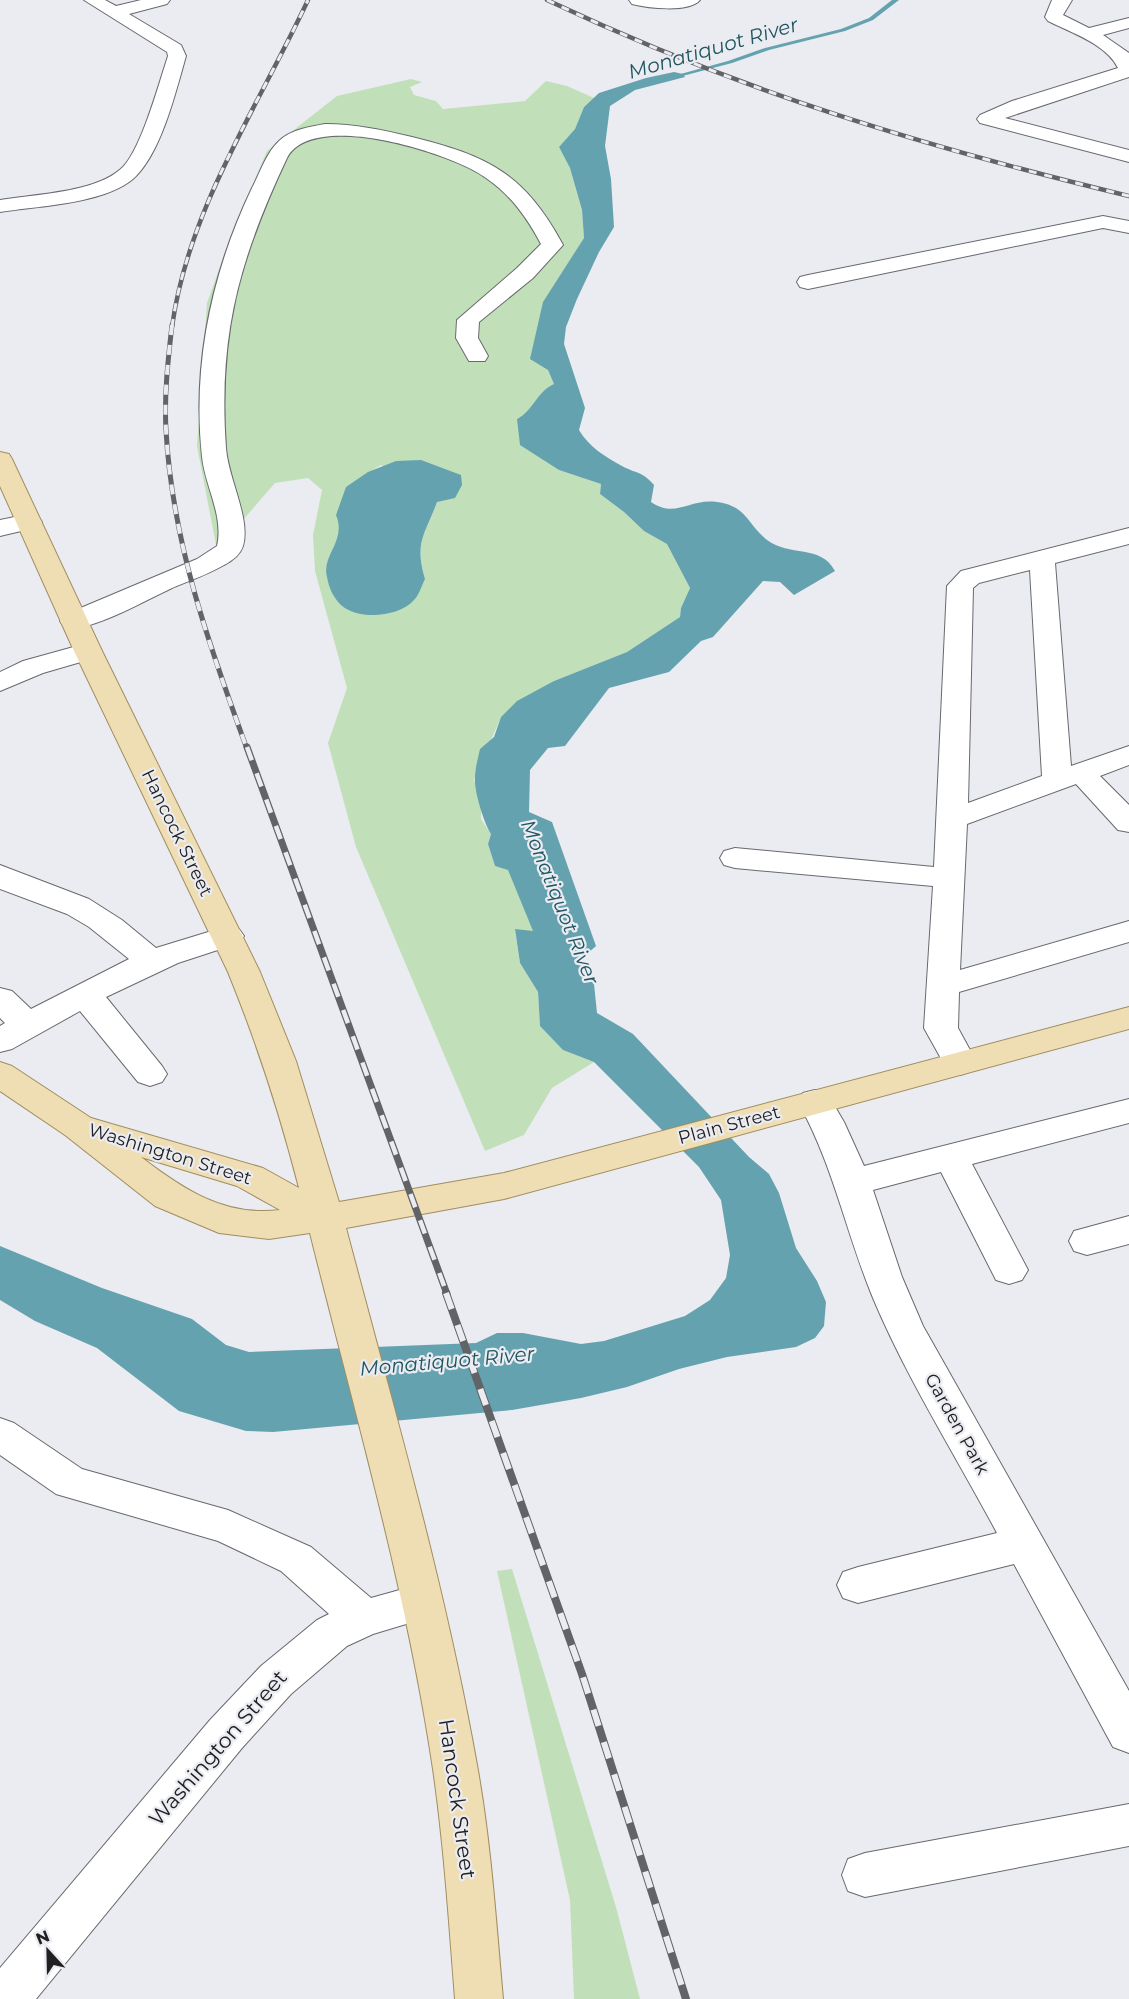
<svg xmlns="http://www.w3.org/2000/svg" width="1129" height="1999" viewBox="0 0 1129 1999" font-family="Montserrat,sans-serif">
  <style>
    .green { fill: #c1e0b9; fill-rule: evenodd }
    .water { fill: #65a2af }
    .lines { fill: none; stroke-linecap: round; stroke-linejoin: round }
    .stream { fill: #65a2af; fill-rule: evenodd }
    .minor-casing { stroke: #67696d; stroke-width: 2 }
    .major-casing { stroke: #a08d60; stroke-width: 2 }
    .minor { fill: #fff; fill-rule: evenodd }
    .major { fill: #efddb3; fill-rule: evenodd }
    .rail-far3-casing { stroke: #626366; stroke-width: 4.5 }
    .rail-far2-casing { stroke: #626366; stroke-width: 5 }
    .rail-far1-casing { stroke: #626366; stroke-width: 7 }
    .rail-casing { stroke: #626366; stroke-width: 8 }
    .rail-far3 { stroke: #eaecf1; stroke-width: 3; stroke-dasharray: 8; stroke-linecap: butt }
    .rail-far2 { stroke: #eaecf1; stroke-width: 4; stroke-dasharray: 10; stroke-linecap: butt }
    .rail-far1 { stroke: #eaecf1; stroke-width: 4.5; stroke-dasharray: 14; stroke-linecap: butt }
    .rail { stroke: #eaecf1; stroke-width: 6; stroke-dasharray: 17; stroke-linecap: butt }
    .labels { text-anchor: middle; stroke-width: 4.5; stroke-linejoin: round; paint-order: stroke }
    .street-label { font-size: 18px; fill: #202022; stroke: #eaecf1 }
    .water-label { font-size: 20px; font-style: italic; fill: #205560; stroke: #eaecf1 }
    .near-street-label { font-size: 21px; fill: #202022; stroke: #eaecf1 }
  </style>
  <rect width="100%" height="100%" fill="#eaecf1"/>
  <g class="green">
    <path d="M 411,79 L 422,82 L 410,87 L 414,95 L 436,101 L 443,109 L 525,101 L 546,81 L 567,86 L 594,98 L 584,107 L 575,129 L 559,147 L 570,168 L 582,210 L 584,238 L 566,268 L 548,370 L 554,384 C 537,391 534,410 517,419 L 559,470 L 601,484 L 600,494 L 624,512 L 644,531 L 667,543 L 690,588 L 681,608 L 680,617 L 627,652 L 554,681 L 501,717 L 474,780 L 481,803 L 481,819 L 491,834 L 488,844 L 495,866 L 508,869 L 534,932 L 515,930 L 520,963 L 538,992 L 540,1026 L 564,1050 L 594,1062 L 552,1088 L 524,1135 L 485,1151 L 356,847 L 328,743 L 347,688 L 315,571 L 313,535 L 322,490 L 308,478 L 275,483 L 217,550 L 197,446 L 207,303 L 233,231 L 267,151 L 337,96 ZM 381,465 L 437,502 C 425,535 414,542 425,579 L 414,600 L 333,548 L 339,536 L 346,487 Z"/>
    <polygon points="512,1569 616,1907 640,1999 574,1999 570,1900 497,1571"/>
  </g>
  <g class="water">
    <path d="M 674,72 L 683,74 L 685,77 L 635,90 L 610,106 L 605,146 L 611,179 L 614,227 L 599,252 L 577,299 L 566,327 L 564,344 L 585,408 L 579,430 C 588,446 605,457 622,466 C 637,474 642,471 654,485 L 651,502 C 676,519 689,498 717,502 C 747,506 747,524 767,540 C 789,557 821,544 835,571 L 794,595 L 780,582 L 763,581 L 713,637 L 701,641 L 669,672 L 609,688 L 565,746 L 548,748 L 530,770 L 529,812 L 552,822 L 596,946 L 580,960 L 594,984 L 597,1013 L 633,1034 L 749,1157 L 769,1174 L 779,1193 L 796,1248 L 817,1281 L 826,1302 L 824,1326 L 815,1338 L 796,1347 L 727,1357 L 679,1369 L 627,1387 L 581,1398 L 512,1410 L 273,1432 L 246,1431 L 179,1411 L 97,1348 L 35,1321 L 0,1300 L 0,1246 L 102,1288 L 192,1319 L 226,1345 L 249,1352 L 476,1343 L 497,1333 L 523,1333 L 581,1344 L 604,1341 L 685,1316 L 710,1300 L 726,1278 L 730,1255 L 721,1200 L 699,1167 L 594,1062 L 563,1050 L 540,1026 L 538,992 L 520,963 L 515,929 L 533,931 L 508,870 L 495,866 L 488,844 L 491,834 C 484,823 474,791 475,778 C 475,769 478,758 480,749 L 494,737 L 501,717 L 517,701 L 554,681 L 627,652 L 680,617 L 681,608 L 690,588 L 667,544 L 644,531 L 624,512 L 600,494 L 601,484 L 559,470 L 520,445 L 517,419 C 534,410 537,391 554,384 L 548,370 L 530,359 L 543,302 L 584,238 L 582,210 L 570,168 L 559,147 L 575,129 L 584,107 L 599,93 L 646,78 Z"/>
    <path d="M 421,460 L 461,475 L 462,485 L 455,498 L 437,502 C 425,535 414,542 425,579 C 422,585 419,595 414,600 C 399,617 359,621 341,605 C 333,597 329,588 327,577 C 321,555 347,541 336,515 L 346,487 L 368,472 L 396,461 Z"/>
  </g>
  <g class="lines">
    <polygon class="stream" points="892,0 899,0 873,20 845,31 769,50 732,63 671,79 666,78 728,61 765,48 841,29 869,18"/>
    <g class="minor-casing">
      <g id="minor">
        <path d="M 84,0 L 105,0 L 116,6 L 141,0 L 170,0 L 167,4 L 129,14 L 181,45 L 186,56 C 176,91 162,149 137,175 C 110,204 37,206 0,212 L 0,200 C 35,194 97,193 123,167 C 142,147 159,83 168,56 L 167,52 Z"/>
        <path d="M 629,0 L 700,0 C 689,13 647,8 632,4 Z"/>
        <path d="M 1052,0 L 1072,0 L 1063,15 L 1089,28 L 1129,18 L 1129,28 L 1103,35 L 1129,53 L 1129,77 L 1005,118 L 1129,150 L 1129,162 L 980,123 L 977,119 L 980,115 L 1012,101 L 1118,68 C 1106,44 1072,33 1048,21 L 1045,17 Z"/>
        <path d="M 325,124 C 355,124 383,130 412,137 C 488,156 524,173 563,245 L 533,278 L 479,322 L 478,338 L 488,356 L 485,361 L 469,361 L 456,338 L 457,320 L 517,268 L 541,244 C 527,218 511,195 486,178 C 452,153 312,109 287,158 C 239,260 218,335 226,448 C 228,478 251,519 243,546 C 240,555 232,561 224,565 C 207,575 188,581 170,589 C 140,603 110,621 78,628 C 73,629 69,628 64,627 L 60,621 L 64,615 L 197,559 L 217,546 C 224,516 205,486 202,457 C 192,364 212,272 252,188 C 260,173 266,153 279,141 C 291,129 310,127 325,124 Z"/>
        <polygon points="1103,216 1129,221 1129,233 1103,228 808,289 800,287 797,282 800,277 808,275"/>
        <polygon points="29,514 38,517 42,522 38,527 0,536 0,520"/>
        <path d="M 1129,528 L 1129,544 L 1055,563 L 1071,766 L 1129,746 L 1129,765 L 1100,776 L 1129,805 L 1129,832 L 1118,830 L 1076,784 L 967,824 L 960,970 L 1129,921 L 1129,942 L 959,992 L 958,1028 L 977,1063 L 972,1071 L 960,1075 L 948,1071 L 924,1028 L 933,886 L 735,868 L 724,865 L 720,858 L 724,851 L 735,848 L 934,867 L 947,586 L 961,571 ZM 1030,570 L 1042,776 L 968,803 L 973,588 L 979,583 Z"/>
        <polygon points="88,643 98,645 102,651 98,657 43,673 0,691 0,672 23,661"/>
        <polygon points="0,865 89,899 122,920 156,948 228,926 239,929 244,936 239,943 178,963 106,997 162,1066 167,1074 162,1082 150,1086 138,1082 80,1011 12,1049 0,1052 0,1026 5,1023 0,1018 0,988 12,991 31,1009 129,959 89,927 67,914 0,889"/>
        <path d="M 815,1090 L 827,1093 L 844,1122 L 864,1166 L 1129,1099 L 1129,1123 L 972,1164 L 1028,1270 L 1022,1280 L 1009,1284 L 996,1280 L 941,1172 L 873,1190 L 902,1277 L 923,1326 L 1129,1691 L 1129,1753 L 1113,1747 L 1014,1564 L 858,1603 L 843,1598 L 837,1585 L 843,1572 L 858,1567 L 997,1533 C 956,1456 907,1379 873,1298 C 846,1233 833,1164 798,1102 L 803,1093 Z"/>
        <polygon points="1129,1216 1129,1244 1087,1255 1074,1251 1069,1241 1074,1231"/>
        <polygon points="0,1418 14,1423 82,1469 228,1510 311,1547 371,1598 421,1584 436,1589 442,1602 436,1615 373,1634 347,1646 291,1694 242,1748 36,1999 0,1999 0,1968 210,1720 261,1666 317,1620 329,1614 281,1571 218,1541 56,1494 0,1455"/>
        <polygon points="1129,1804 1129,1846 865,1897 848,1891 842,1875 848,1859 865,1853"/>
      </g>
    </g>
    <g class="major-casing">
      <path id="major" d="M 0,452 L 9,454 L 12,459 L 102,651 L 260,972 L 296,1061 L 339,1202 L 504,1173 L 1129,1007 L 1129,1029 L 504,1199 L 346,1228 C 393,1406 445,1584 477,1765 C 491,1842 496,1921 503,1999 L 455,1999 C 449,1922 444,1845 433,1769 C 406,1588 354,1410 310,1233 L 269,1239 L 219,1233 L 155,1206 L 65,1135 L 0,1091 L 0,1062 L 12,1066 L 91,1118 L 263,1168 L 299,1188 C 280,1114 257,1043 228,972 L 74,651 L 0,486 ZM 141,1157 L 237,1186 L 280,1210 C 224,1217 183,1189 141,1157 Z"/>
    </g>
    <use href="#minor" class="minor"/>
    <use href="#major" class="major"/>
    <g class="rail-far3-casing">
      <g id="rail-far3">
        <path d="M 547,0 C 737,90 925,147 1129,196"/>
        <path d="M 172,327 C 188,209 259,105 308,0"/>
      </g>
    </g>
    <g class="rail-far2-casing">
      <path id="rail-far2" d="M 172,325 C 168,360 164,395 166,430 C 172,542 209,645 247,749"/>
    </g>
    <g class="rail-far1-casing">
      <polyline id="rail-far1" points="247,747 447,1294"/>
    </g>
    <g class="rail-casing">
      <polyline id="rail" points="446,1293 582,1674 686,1999"/>
    </g>
    <use href="#rail-far3" class="rail-far3"/>
    <use href="#rail-far2" class="rail-far2"/>
    <use href="#rail-far1" class="rail-far1"/>
    <use href="#rail" class="rail"/>
  </g>
  <g class="labels">
    <g class="street-label">
      <text transform="translate(177 833) rotate(64)" y="6">Hancock Street</text>
      <text transform="translate(729 1125) rotate(-15)" y="6">Plain Street</text>
      <text transform="translate(170 1154) rotate(17)" y="6">Washington Street</text>
      <text transform="translate(957 1424) rotate(61)" y="6">Garden Park</text>
    </g>
    <g class="water-label">
      <text transform="translate(713 48) rotate(-16)" y="7">Monatiquot River</text>
      <text transform="translate(560 902) rotate(68)" y="7">Monatiquot River</text>
      <text transform="translate(447 1361) rotate(-5)" y="7">Monatiquot River</text>
    </g>
    <g class="near-street-label">
      <text transform="translate(218 1748) rotate(-49)" y="7">Washington Street</text>
      <text transform="translate(457 1799) rotate(82)" y="7">Hancock Street</text>
    </g>
  </g>
  <g transform="translate(48 1951) rotate(338)" stroke="#eaecf1" stroke-width="4.5" paint-order="stroke">
  <path d="M0-4.5L10 22L0 15L-10 22Z" fill="#202022"/>
  <text y="-9" font-size="16" font-weight="bold" text-anchor="middle" fill="#202022">N</text>
  </g>
</svg>
